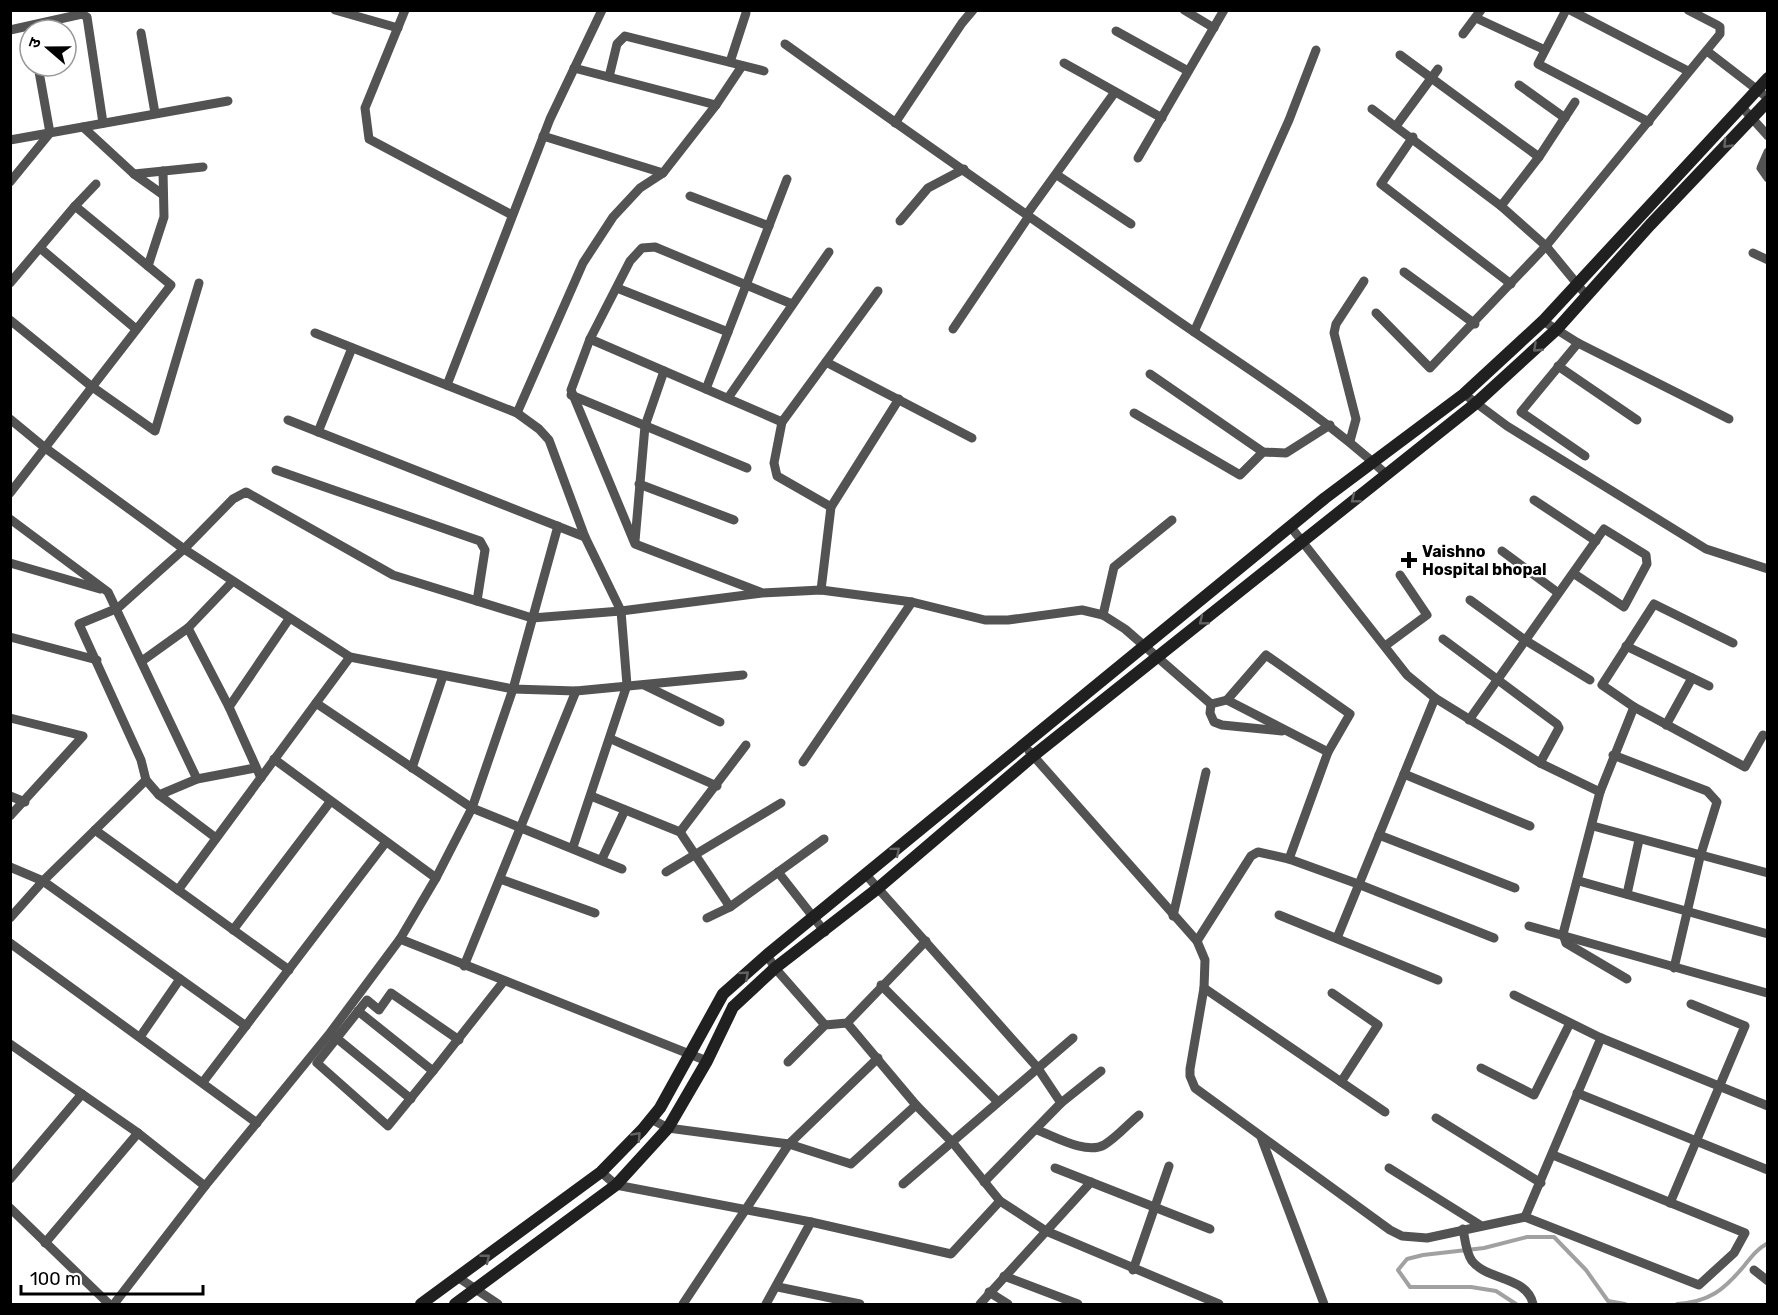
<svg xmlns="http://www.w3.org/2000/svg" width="1778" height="1315" viewBox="0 0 1778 1315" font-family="Rubik,'Noto Sans Devanagari',sans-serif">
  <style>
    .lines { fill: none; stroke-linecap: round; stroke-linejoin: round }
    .stream { stroke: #a1a1a1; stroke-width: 4 }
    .street { stroke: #535353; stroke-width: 9 }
    .secondary { stroke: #202020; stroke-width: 12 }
    .oneway { stroke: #636363 }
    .poi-dot { fill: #000; stroke: #fff; stroke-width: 2 }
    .labels { text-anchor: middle; stroke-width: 4.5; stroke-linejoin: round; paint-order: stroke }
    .poi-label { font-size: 16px; font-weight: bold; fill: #000; stroke: #fff; text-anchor: start }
  </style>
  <rect width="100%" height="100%" fill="#fff"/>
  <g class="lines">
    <g class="stream">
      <polyline points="1516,1304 1496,1291 1471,1287 1410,1287 1398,1270 1407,1259 1423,1255 1484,1248 1527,1237 1554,1237 1586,1270 1608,1301 1625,1304"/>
      <path d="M 1677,1304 C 1709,1302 1724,1290 1744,1266 C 1752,1256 1757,1249 1768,1243"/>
    </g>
    <g class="street">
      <polyline points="335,10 398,28"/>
      <polyline points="405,10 365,108 369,139 512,215"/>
      <polyline points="1184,10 1214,28"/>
      <polyline points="1566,10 1538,64 1649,122"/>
      <polyline points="1570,10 1688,71"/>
      <polyline points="1476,18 1543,49"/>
      <polyline points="10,30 82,14 87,17 103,123"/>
      <polyline points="1116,31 1188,71"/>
      <polyline points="141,33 155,113"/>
      <polyline points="1463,34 1481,10"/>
      <path d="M 785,44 C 913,136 1042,225 1171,316 C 1244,367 1320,413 1386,474"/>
      <polyline points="1707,51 1768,98"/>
      <polyline points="1400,55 1539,157"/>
      <polyline points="730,62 746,13"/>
      <polyline points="1064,63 1162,118"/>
      <polyline points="574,68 716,105"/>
      <polyline points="609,77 617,44 625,36 764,71"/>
      <polyline points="1519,85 1565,118"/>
      <polyline points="1741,106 1768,136"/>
      <polyline points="1372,109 1501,206 1546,246 1587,296"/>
      <polyline points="895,123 962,23 973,10"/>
      <polyline points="1396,126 1438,69"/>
      <polyline points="83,127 134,174 162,194"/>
      <polyline points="543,136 663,173"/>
      <polyline points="1413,137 1381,184 1511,284"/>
      <polyline points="10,140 228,101"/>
      <polyline points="1768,152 1761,168 1768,178"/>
      <polyline points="1138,158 1224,10"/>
      <polyline points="134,174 203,167"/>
      <polyline points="1057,175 1131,224"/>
      <polyline points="10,182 50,133 38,66"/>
      <polyline points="690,196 769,226"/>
      <polyline points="75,206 96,184"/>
      <polyline points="1501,206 1539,157 1575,102"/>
      <polyline points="1027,214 1115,92"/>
      <polyline points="900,221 928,188 964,169"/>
      <polyline points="40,248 136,329"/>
      <polyline points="1753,253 1768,260"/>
      <polyline points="148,266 164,217 163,171"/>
      <polyline points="1404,272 1475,324"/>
      <polyline points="10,283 75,206 171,285 10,493"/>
      <polyline points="617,288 728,332"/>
      <polyline points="1376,313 1430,368 1546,246 1720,34 1720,27 1717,25 1688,10"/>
      <polyline points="10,320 91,386 155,431 199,283"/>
      <polyline points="1543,321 1578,343 1729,419"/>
      <polyline points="953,329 1029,216"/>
      <polyline points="1194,332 1289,120 1316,50"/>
      <polyline points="315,333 517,413 539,429 549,440 585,537 621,611 627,685 573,847"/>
      <polyline points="590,339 782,422"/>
      <polyline points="1578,343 1521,412 1585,456"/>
      <polyline points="826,362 972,438"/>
      <polyline points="1558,366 1637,420"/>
      <polyline points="1150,374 1263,452 1286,453 1330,425"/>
      <polyline points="447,385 550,119 602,10"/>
      <polyline points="706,389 787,179"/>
      <polyline points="1464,394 1507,426 1706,549 1768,569"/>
      <polyline points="571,395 747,468"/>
      <polyline points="728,398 829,252"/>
      <polyline points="517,413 583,263 613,217 640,188 663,173 716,105 742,66"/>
      <polyline points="1134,413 1240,475 1263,452"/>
      <polyline points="10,419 44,447 184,549 350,657 513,689 576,691 743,675"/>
      <polyline points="288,420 585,537"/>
      <polyline points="318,432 352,348"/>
      <polyline points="1350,441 1356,419 1334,333 1336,324 1364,281"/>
      <polyline points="276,470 480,541 485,550 477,601"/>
      <polyline points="639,484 734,520"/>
      <polyline points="1534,500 1596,541"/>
      <polyline points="831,507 777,476 774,463 782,422 878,291"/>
      <polyline points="10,519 108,592 197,779"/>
      <polyline points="1290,526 1407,675 1435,698 1540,763 1600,792"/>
      <polyline points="635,541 645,426 664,371"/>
      <polyline points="1502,551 1557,592"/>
      <polyline points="10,563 100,589"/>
      <polyline points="821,590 831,507 899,399"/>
      <polyline points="760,592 635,544 571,390 590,339 630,261 642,248 655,247 792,304"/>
      <polyline points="1470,600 1525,640 1590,680"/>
      <polyline points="1103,615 1114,567 1172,520"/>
      <polyline points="188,628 229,707 261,778"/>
      <polyline points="10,637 97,660"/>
      <polyline points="1443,639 1557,724 1559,728 1540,763"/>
      <polyline points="1733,643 1654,604 1602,685 1634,707 1745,767 1763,735"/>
      <polyline points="1385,646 1427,615 1400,575"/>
      <polyline points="1626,646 1709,686"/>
      <polyline points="142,661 188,628 232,582"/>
      <polyline points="644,685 720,722"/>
      <polyline points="1227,700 1266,655 1350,714 1328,752 1289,859"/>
      <polyline points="316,703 472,808 622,869"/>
      <polyline points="1211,704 1210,713 1214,722 1222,725 1282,731"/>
      <polyline points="229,707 289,619"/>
      <polyline points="10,718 83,736 10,816"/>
      <polyline points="1469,720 1604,529 1646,555 1647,564 1624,607 1573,573"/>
      <polyline points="1666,725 1692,678"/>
      <polyline points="611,739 717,786"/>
      <polyline points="1029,751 1197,941 1205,960 1204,988 1190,1069 1190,1076 1195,1088 1390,1230 1402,1236 1427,1238 1525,1217 1699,1285 1734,1253 1745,1233 1553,1155"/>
      <polyline points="1613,755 1707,791 1717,802 1700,857 1674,968"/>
      <polyline points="274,759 436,878"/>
      <polyline points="803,762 912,602"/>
      <polyline points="412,768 443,676"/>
      <polyline points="1404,774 1530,826"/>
      <polyline points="159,795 197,779 255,768"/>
      <polyline points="10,796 25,802"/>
      <polyline points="591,796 680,832 730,907"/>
      <polyline points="1593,826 1768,873"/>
      <polyline points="95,830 289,970"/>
      <polyline points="680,832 746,745"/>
      <polyline points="1379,835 1515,888"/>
      <polyline points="216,838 159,795 146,780 141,760 79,624 118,608 184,549 233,499 246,492 393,575 532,618 621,611 762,593 821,590 912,602 985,620 1008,620 1082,610 1103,615 1125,629 1211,704 1227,700 1328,752"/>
      <polyline points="602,859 625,810"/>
      <polyline points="10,867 43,881 246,1026"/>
      <polyline points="666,872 781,803"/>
      <polyline points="778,872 825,932"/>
      <polyline points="867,876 1037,1067 1061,1103"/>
      <polyline points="500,879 595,913"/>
      <polyline points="1579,881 1768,934"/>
      <polyline points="178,890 350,657"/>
      <polyline points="1627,894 1639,840"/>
      <polyline points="1279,915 1438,980"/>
      <polyline points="1173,916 1206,772"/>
      <polyline points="10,918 43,881 146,780"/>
      <polyline points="707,918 730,907 824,839"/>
      <polyline points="1529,926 1767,993"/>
      <polyline points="233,930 330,802"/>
      <polyline points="1337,938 1435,698"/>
      <polyline points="400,939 707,1061"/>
      <polyline points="1197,941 1251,856 1258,852 1289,859 1358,884 1494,938"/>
      <polyline points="10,943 257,1123"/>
      <polyline points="767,955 775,968 825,1025"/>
      <polyline points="464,966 576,691"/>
      <polyline points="1627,979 1566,943 1563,934 1600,792 1634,707"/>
      <polyline points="881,985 997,1101"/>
      <polyline points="1204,988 1385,1112"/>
      <polyline points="1332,993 1378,1025 1341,1082"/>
      <polyline points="1514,995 1601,1038 1768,1106"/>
      <polyline points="358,1011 433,1071 504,981"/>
      <polyline points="847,1023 916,1105 953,1143 1000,1201 1046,1231 1219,1304"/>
      <polyline points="334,1036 411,1099"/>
      <polyline points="140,1037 180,979"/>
      <polyline points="10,1044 138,1133 205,1186"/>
      <polyline points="788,1062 825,1025 847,1023 926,941"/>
      <polyline points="1481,1068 1534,1095 1570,1023"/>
      <polyline points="433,1071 388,1126 317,1063 367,1000 379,1010 391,993 459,1040"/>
      <polyline points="203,1082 386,842"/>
      <polyline points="1577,1093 1768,1170"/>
      <polyline points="1436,1118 1541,1183"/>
      <polyline points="651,1119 668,1128 789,1144 851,1164 916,1105"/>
      <path d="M 1037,1130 C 1054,1136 1086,1155 1104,1145 C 1116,1138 1128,1124 1139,1115"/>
      <polyline points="1261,1137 1324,1304"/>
      <polyline points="1055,1168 1210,1229"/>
      <polyline points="1389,1168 1480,1225"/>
      <polyline points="601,1172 616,1185 811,1222 951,1254 1000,1201"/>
      <polyline points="10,1179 82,1094"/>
      <polyline points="984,1182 1061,1103 1101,1071"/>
      <polyline points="903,1184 1073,1038"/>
      <polyline points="1670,1203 1745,1026 1691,1004"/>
      <polyline points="10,1208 109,1304"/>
      <polyline points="1525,1217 1601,1038"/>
      <path d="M 1463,1229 C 1465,1239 1466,1253 1472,1261 C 1488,1281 1527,1276 1533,1304"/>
      <polyline points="45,1243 138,1133"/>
      <polyline points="1133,1270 1169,1166"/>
      <polyline points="1754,1270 1768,1281"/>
      <polyline points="1004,1276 1078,1304"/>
      <polyline points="459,1278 498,1304"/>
      <polyline points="778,1287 860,1304"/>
      <polyline points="989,1292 1008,1304"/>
      <polyline points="114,1304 205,1186 330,1033 400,939 436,878 472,808 513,689 558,526"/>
      <polyline points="683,1304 789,1144 878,1058"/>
      <polyline points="766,1304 811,1222"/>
      <polyline points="980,1304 1091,1182"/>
    </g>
    <g class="secondary">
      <polyline points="421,1304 601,1172 642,1130 660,1108 723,994 767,955 1325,498 1464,394 1543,321 1768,78"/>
      <polyline points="455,1304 616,1185 668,1128 707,1061 733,1007 775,968 877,889 1033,756 1475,404 1557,329 1650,225 1768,101"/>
    </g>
  </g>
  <defs><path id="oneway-chevron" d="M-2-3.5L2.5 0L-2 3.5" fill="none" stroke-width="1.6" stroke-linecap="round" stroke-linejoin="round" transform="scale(1.5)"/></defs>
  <g class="oneway">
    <use href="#oneway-chevron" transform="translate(1727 144) rotate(134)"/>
    <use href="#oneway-chevron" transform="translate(1537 348) rotate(137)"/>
    <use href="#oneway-chevron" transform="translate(1355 499) rotate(141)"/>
    <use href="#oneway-chevron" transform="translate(1203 621) rotate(141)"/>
    <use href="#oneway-chevron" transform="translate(896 851) rotate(-40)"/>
    <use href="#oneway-chevron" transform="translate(745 975) rotate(-42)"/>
    <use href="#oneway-chevron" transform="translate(637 1136) rotate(-47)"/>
    <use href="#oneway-chevron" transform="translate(486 1258) rotate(-39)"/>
  </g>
  <path class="poi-dot" d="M1406 551h6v6h6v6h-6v6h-6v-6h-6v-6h6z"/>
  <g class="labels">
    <g class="poi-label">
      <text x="1422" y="557">Vaishno<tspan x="1422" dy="18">Hospital bhopal</tspan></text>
    </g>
  </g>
  <rect width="1778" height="1315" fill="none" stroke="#000000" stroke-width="24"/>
  <g transform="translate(48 48) rotate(290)"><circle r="28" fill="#ffffff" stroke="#999999" stroke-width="1.5"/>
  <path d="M0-4.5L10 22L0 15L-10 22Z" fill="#000000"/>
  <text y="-9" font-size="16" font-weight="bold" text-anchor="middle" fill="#000000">उ</text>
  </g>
  <path d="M21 1285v9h182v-9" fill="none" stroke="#000000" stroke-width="3"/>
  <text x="30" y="1285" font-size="18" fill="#000000" stroke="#ffffff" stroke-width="4.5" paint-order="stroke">100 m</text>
</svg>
